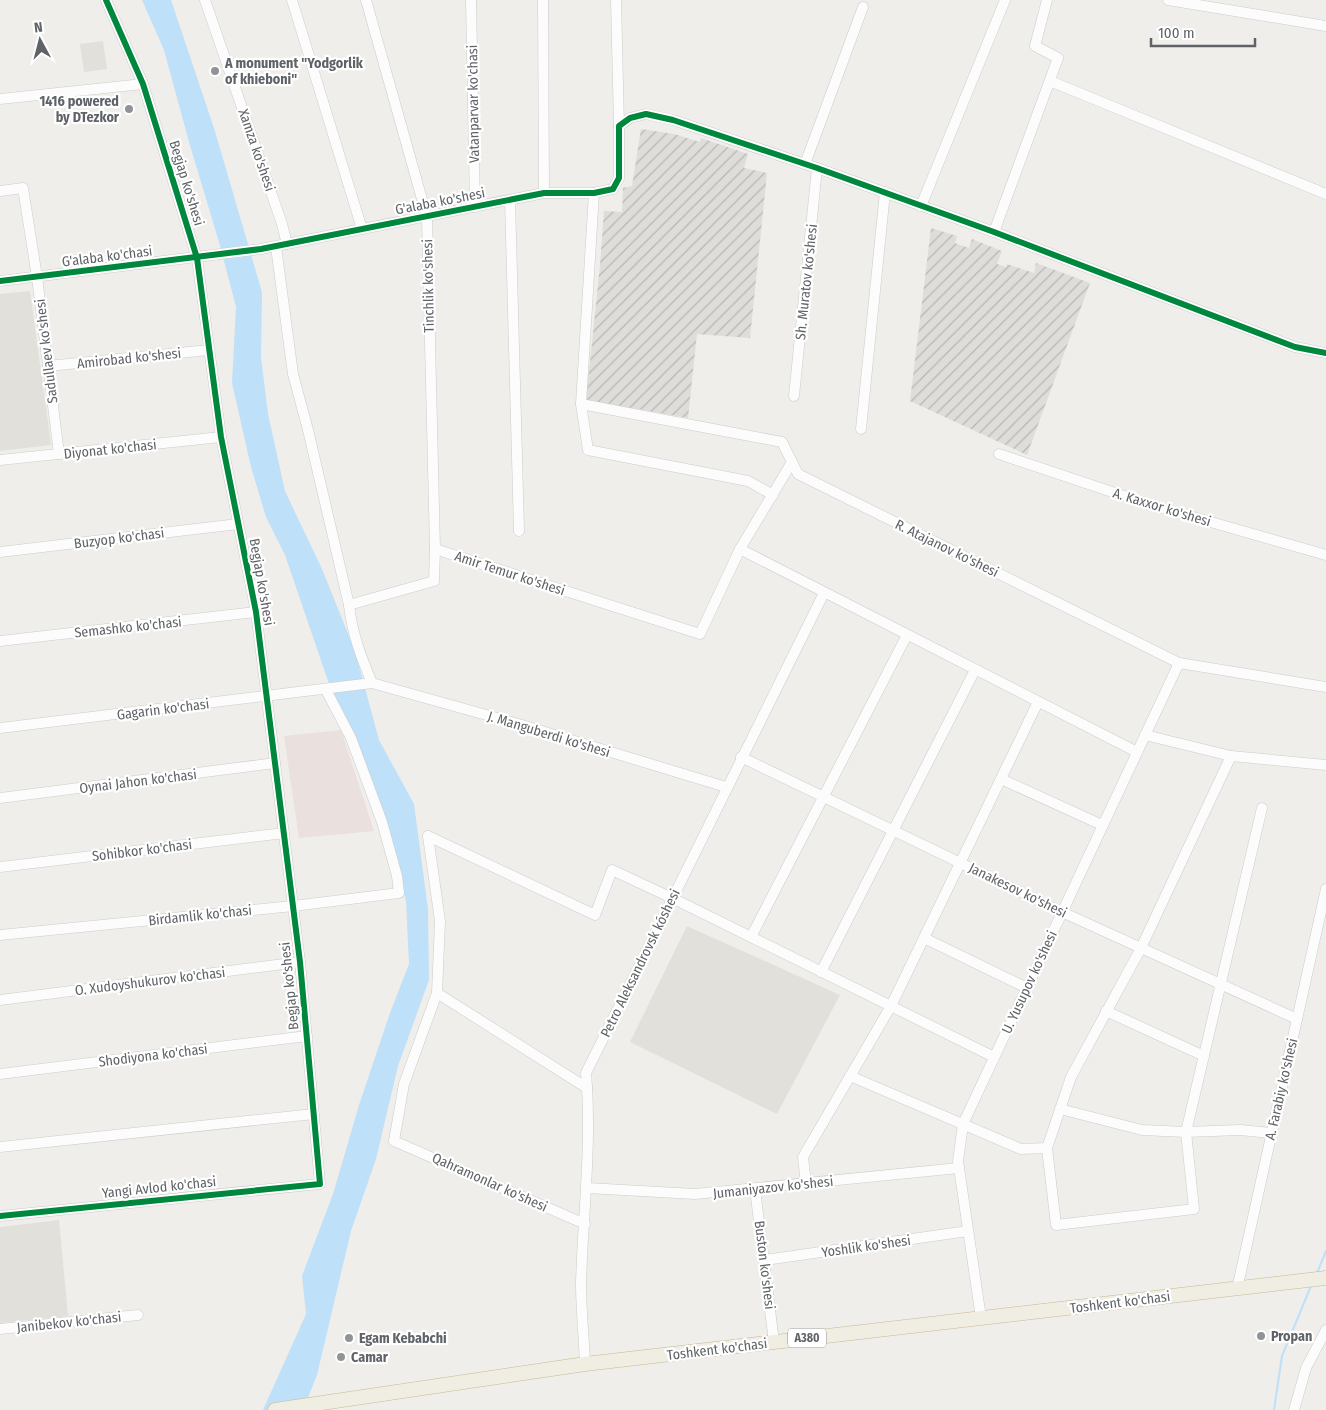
<svg xmlns="http://www.w3.org/2000/svg" width="1326" height="1410" viewBox="0 0 1326 1410" font-family="'Fira Sans Condensed',sans-serif">
  <style>
    .industrial { fill: url(#industrial-furrows) }
    .education { fill: #e2e0da }
    .medical { fill: #eae0de }
    .water { fill: #bfe0f9 }
    .lines { fill: none; stroke-linecap: round; stroke-linejoin: round }
    .stream { stroke: #bfe0f9; stroke-width: 2 }
    .minor-casing { stroke: #cbcccc; stroke-width: 11 }
    .highway-casing { stroke: #c8b996; stroke-width: 15 }
    .minor { stroke: #fdfcfc; stroke-width: 10 }
    .highway { stroke: #f0ede3; stroke-width: 14 }
    .cycleway-casing { stroke: #fff; stroke-width: 9 }
    .cycleway { stroke: #00873e; stroke-width: 6 }
    .poi-dot { fill: #919496; stroke: #fff; stroke-width: 2 }
    .labels { text-anchor: middle; stroke-width: 4.5; stroke-linejoin: round; paint-order: stroke }
    .shield { fill: #fff; stroke: #8f9295; stroke-width: 1 }
    .shield-label { font-size: 12px; font-weight: bold; fill: #5f6368 }
    .poi-label { font-size: 14px; font-weight: bold; fill: #5f6368; stroke: #fff; text-anchor: start }
    .street-label { font-size: 14px; fill: #5f6368; stroke: #fff }
  </style>
  <defs>
    <pattern id="industrial-furrows" width="10" height="10" patternUnits="userSpaceOnUse" patternTransform="scale(1.25)"><rect width="10" height="10" fill="#dfddda"/><path d="M-1 1l2-2M0 10L10 0M9 11l2-2" fill="none" stroke="#b8b7b5"/></pattern>
  </defs>
  <rect width="100%" height="100%" fill="#efeeea"/>
  <g class="industrial">
    <polygon points="641,129 674,134 700,142 701,138 748,154 744,168 767,173 750,338 697,334 688,418 586,400 600,265 604,211 622,212 623,188 632,186"/>
    <polygon points="931,228 957,236 955,243 969,248 972,239 1002,251 997,264 1006,267 1007,264 1034,273 1036,263 1090,283 1027,455 910,401"/>
  </g>
  <g class="education">
    <polygon points="103,41 107,69 84,72 80,44"/>
    <polygon points="30,291 51,445 0,451 0,294"/>
    <polygon points="687,926 840,995 777,1114 630,1042"/>
    <polygon points="59,1220 68,1316 0,1323 0,1227"/>
  </g>
  <polygon class="medical" points="341,730 374,831 299,838 284,736"/>
  <polygon class="water" points="142,0 171,0 214,128 262,292 261,358 268,414 285,491 322,569 355,651 379,740 414,804 428,909 429,980 398,1066 376,1159 351,1231 317,1375 303,1410 263,1410 306,1314 302,1276 333,1194 359,1105 390,1013 409,964 406,901 384,812 373,790 355,739 328,681 285,555 266,517 251,467 232,383 236,307 219,242 189,142 164,50"/>
  <g class="lines">
    <g class="stream">
      <polyline points="1317,1273 1326,1251"/>
      <polyline points="1274,1410 1282,1356 1311,1286"/>
    </g>
    <g class="minor-casing">
      <g id="minor">
        <polyline points="205,0 282,224 287,244"/>
        <polyline points="292,0 362,229"/>
        <polyline points="366,0 427,217 435,549"/>
        <polyline points="471,0 475,207"/>
        <polyline points="543,0 544,193"/>
        <polyline points="616,0 619,126"/>
        <polyline points="1168,0 1326,26"/>
        <polyline points="1050,81 1326,194"/>
        <polyline points="0,99 143,84"/>
        <polyline points="805,164 863,7"/>
        <polyline points="0,191 23,188 37,277 59,454"/>
        <polyline points="594,193 581,404 588,450 748,481 773,495"/>
        <polyline points="510,200 519,531"/>
        <polyline points="921,206 1005,0"/>
        <polyline points="994,232 1058,58 1035,46 1047,0"/>
        <path d="M 276,247 L 293,374 L 308,430 L 349,605 C 352,633 361,657 372,683"/>
        <polyline points="0,281 261,249 544,193 594,193 613,189 619,178 619,126 630,118 646,114 673,120 817,168 994,232 1295,347 1326,353"/>
        <polyline points="48,366 209,350"/>
        <polyline points="794,396 817,168"/>
        <polyline points="581,404 782,442 798,474 1179,663 1326,687"/>
        <polyline points="861,429 885,192"/>
        <polyline points="999,454 1151,505 1326,555"/>
        <polyline points="0,460 221,437"/>
        <polyline points="740,549 1137,752"/>
        <polyline points="0,552 238,524"/>
        <polyline points="349,605 434,581 435,549 700,634 740,549 792,462"/>
        <polyline points="0,641 256,612"/>
        <polyline points="0,728 372,683 522,725 726,787"/>
        <polyline points="1145,735 1231,756 1326,765"/>
        <polyline points="1231,756 1141,948 1071,1077 1047,1148 1056,1225 1194,1209 1186,1132 1262,808"/>
        <polyline points="741,757 1062,912 1297,1019"/>
        <polyline points="1001,779 1102,825"/>
        <polyline points="0,798 275,763"/>
        <polyline points="428,836 595,915 612,870 672,898 994,1057"/>
        <polyline points="428,836 440,921 437,993 404,1084 394,1141 585,1224"/>
        <polyline points="0,867 284,833"/>
        <polyline points="0,935 293,906 399,893 397,876 382,822 351,738 326,690"/>
        <polyline points="751,937 907,635"/>
        <polyline points="924,938 1027,988"/>
        <polyline points="821,972 975,670"/>
        <polyline points="437,993 587,1088"/>
        <polyline points="0,1000 300,962"/>
        <polyline points="1106,1011 1204,1056"/>
        <polyline points="0,1074 307,1036"/>
        <polyline points="850,1076 1021,1149 1047,1148"/>
        <polyline points="1060,1109 1142,1130 1186,1132 1240,1130 1271,1133"/>
        <polyline points="0,1147 314,1114"/>
        <polyline points="806,1184 803,1157 891,1006 1038,702"/>
        <polyline points="587,1188 695,1194 959,1168"/>
        <polyline points="755,1189 774,1342"/>
        <polyline points="0,1216 320,1184 300,962 256,612 221,437 197,258 143,84 106,0"/>
        <polyline points="765,1260 968,1231"/>
        <polyline points="1237,1289 1326,889"/>
        <polyline points="981,1318 958,1161 963,1124 1179,663"/>
        <polyline points="0,1329 138,1315"/>
        <path d="M 585,1364 C 584,1337 581,1310 581,1283 C 583,1213 592,1143 586,1073 L 824,593"/>
        <polyline points="1294,1410 1306,1368 1326,1330"/>
      </g>
    </g>
    <g class="highway-casing">
      <polyline id="highway" points="275,1410 585,1364 1326,1278"/>
    </g>
    <use href="#minor" class="minor"/>
    <use href="#highway" class="highway"/>
    <g class="cycleway-casing">
      <g id="cycleway">
        <polyline points="0,281 261,249 544,193 594,193 613,189 619,178 619,126 630,118 646,114 673,120 817,168 994,232 1295,347 1326,353"/>
        <polyline points="0,1216 320,1184 300,962 256,612 221,437 197,258 143,84 106,0"/>
      </g>
    </g>
    <use href="#cycleway" class="cycleway"/>
  </g>
  <g class="poi-dot">
    <circle cx="215" cy="71" r="5"/>
    <circle cx="129" cy="109" r="5"/>
    <circle cx="1261" cy="1336" r="5"/>
    <circle cx="349" cy="1338" r="5"/>
    <circle cx="341" cy="1357" r="5"/>
  </g>
  <g class="labels">
    <rect class="shield" x="788" y="1328.5" width="38" height="19" rx="4"/>
    <g class="shield-label">
      <text x="807" y="1342">A380</text>
    </g>
    <g class="poi-label">
      <text x="225" y="68">A monument "Yodgorlik<tspan x="225" dy="16">of khieboni"</tspan></text>
      <text x="119" y="106" text-anchor="end">1416 powered<tspan x="119" dy="16">by DTezkor</tspan></text>
      <text x="1271" y="1341">Propan</text>
      <text x="359" y="1343">Egam Kebabchi</text>
      <text x="351" y="1362">Camar</text>
    </g>
    <g class="street-label">
      <text transform="translate(473 104) rotate(-91)" y="5">Vatanparvar ko'chasi</text>
      <text transform="translate(257 150) rotate(71)" y="5">Xamza ko'shesi</text>
      <text transform="translate(187 183) rotate(73)" y="5">Begjap ko'shesi</text>
      <text transform="translate(440 201) rotate(-11)" y="5">G'alaba ko'shesi</text>
      <text transform="translate(107 256) rotate(-7)" y="5">G'alaba ko'chasi</text>
      <text transform="translate(806 282) rotate(-84)" y="5">Sh. Muratov ko'shesi</text>
      <text transform="translate(428 286) rotate(-91)" y="5">Tinchlik ko'shesi</text>
      <text transform="translate(46 351) rotate(-97)" y="5">Sadullaev ko'shesi</text>
      <text transform="translate(129 358) rotate(-6)" y="5">Amirobad ko'shesi</text>
      <text transform="translate(110 449) rotate(-6)" y="5">Diyonat ko'chasi</text>
      <text transform="translate(1162 507) rotate(17)" y="5">A. Kaxxor ko'shesi</text>
      <text transform="translate(119 538) rotate(-7)" y="5">Buzyop ko'chasi</text>
      <text transform="translate(947 548) rotate(26)" y="5">R. Atajanov ko'shesi</text>
      <text transform="translate(510 573) rotate(18)" y="5">Amir Temur ko'shesi</text>
      <text transform="translate(262 582) rotate(80)" y="5">Begjap ko'shesi</text>
      <text transform="translate(128 627) rotate(-6)" y="5">Semashko ko'chasi</text>
      <text transform="translate(163 709) rotate(-7)" y="5">Gagarin ko'chasi</text>
      <text transform="translate(549 734) rotate(17)" y="5">J. Manguberdi ko'shesi</text>
      <text transform="translate(138 781) rotate(-7)" y="5">Oynai Jahon ko'chasi</text>
      <text transform="translate(142 850) rotate(-7)" y="5">Sohibkor ko'chasi</text>
      <text transform="translate(1018 890) rotate(26)" y="5">Janakesov ko'shesi</text>
      <text transform="translate(200 915) rotate(-6)" y="5">Birdamlik ko'chasi</text>
      <text transform="translate(640 963) rotate(-64)" y="5">Petro Aleksandrovsk kóshesi</text>
      <text transform="translate(150 981) rotate(-7)" y="5">O. Xudoyshukurov ko'chasi</text>
      <text transform="translate(1029 982) rotate(-65)" y="5">U. Yusupov ko'shesi</text>
      <text transform="translate(289 986) rotate(-96)" y="5">Begjap ko'shesi</text>
      <text transform="translate(153 1055) rotate(-7)" y="5">Shodiyona ko'chasi</text>
      <text transform="translate(1281 1089) rotate(-77)" y="5">A. Farabiy ko'shesi</text>
      <text transform="translate(490 1182) rotate(24)" y="5">Qahramonlar ko'shesi</text>
      <text transform="translate(159 1187) rotate(-6)" y="5">Yangi Avlod ko'chasi</text>
      <text transform="translate(773 1187) rotate(-6)" y="5">Jumaniyazov ko'shesi</text>
      <text transform="translate(866 1246) rotate(-8)" y="5">Yoshlik ko'shesi</text>
      <text transform="translate(765 1265) rotate(83)" y="5">Buston ko'shesi</text>
      <text transform="translate(1120 1302) rotate(-7)" y="5">Toshkent ko'chasi</text>
      <text transform="translate(69 1322) rotate(-6)" y="5">Janibekov ko'chasi</text>
      <text transform="translate(717 1349) rotate(-7)" y="5">Toshkent ko'chasi</text>
    </g>
  </g>
  <g transform="translate(40 40) rotate(353)" stroke="#ffffff" stroke-width="4" paint-order="stroke">
  <path d="M0-4L9 19L0 12L-9 19Z" fill="#5f6368"/>
  <text y="-8" font-size="14" font-weight="bold" text-anchor="middle" fill="#5f6368">N</text>
  </g>
  <path d="M1151 38v8h104v-8" fill="none" stroke="#5f6368" stroke-width="2.5"/>
  <text x="1158" y="38" font-size="15" fill="#5f6368" stroke="#ffffff" stroke-width="4" paint-order="stroke">100 m</text>
</svg>
